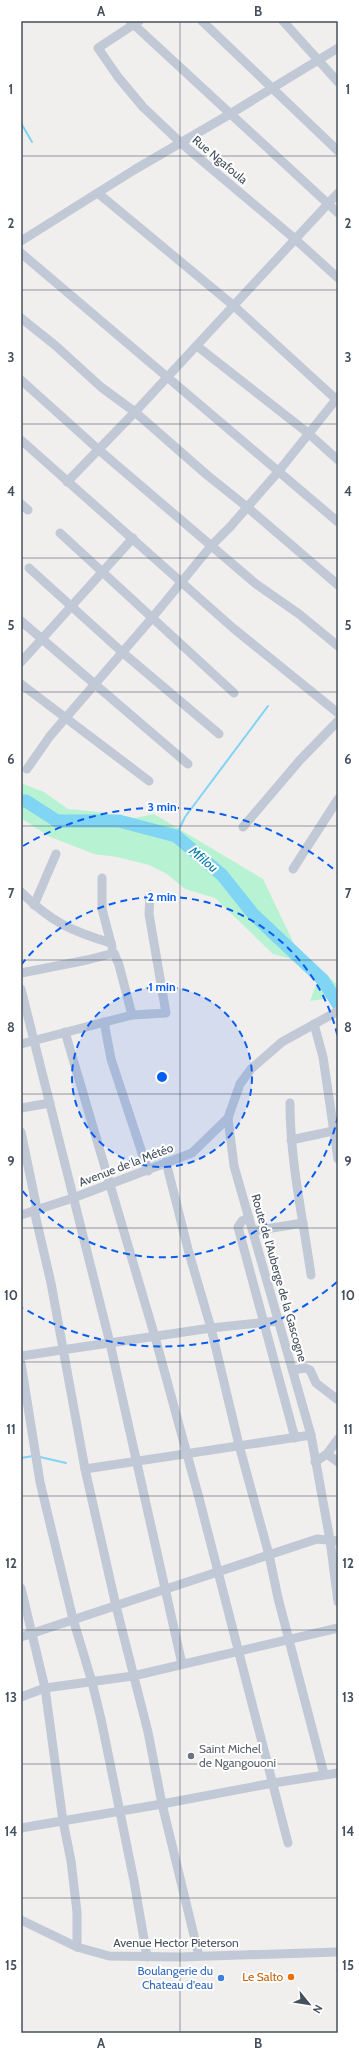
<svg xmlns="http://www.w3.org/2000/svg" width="359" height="2054" viewBox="0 0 359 2054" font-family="Cabin,sans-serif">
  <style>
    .green { fill: #b7f3d3 }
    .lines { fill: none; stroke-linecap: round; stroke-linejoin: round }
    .stream { stroke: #80d4f4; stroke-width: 2 }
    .river { stroke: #80d4f4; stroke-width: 13 }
    .minor { stroke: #c0c9d5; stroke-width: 9 }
    .grid { fill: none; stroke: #44505d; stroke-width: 1; stroke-opacity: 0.55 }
    .ring { fill: none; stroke: #085df1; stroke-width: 2; stroke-dasharray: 7 5 }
    .worship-dot { fill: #6b7280; stroke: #fff; stroke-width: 1.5 }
    .food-dot { fill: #e8710a; stroke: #fff; stroke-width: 1.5 }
    .shop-dot { fill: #3f7fe0; stroke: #fff; stroke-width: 1.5 }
    .labels { text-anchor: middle; stroke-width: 4; stroke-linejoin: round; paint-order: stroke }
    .street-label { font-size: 12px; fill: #44505d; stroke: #fff }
    .worship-label { font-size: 12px; fill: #5b616d; stroke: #fff; text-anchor: start }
    .shop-label { font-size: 12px; fill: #366cbe; stroke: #fff; text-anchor: end }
    .food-label { font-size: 12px; fill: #c56008; stroke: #fff; text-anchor: end }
    .water-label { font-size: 13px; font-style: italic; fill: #017cac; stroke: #fff }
    .centre { fill: #085df1; stroke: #fff; stroke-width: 2 }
    .ring-label { font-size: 12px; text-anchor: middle; font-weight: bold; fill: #085df1; stroke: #fff; stroke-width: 4; stroke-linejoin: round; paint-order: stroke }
    .neatline { fill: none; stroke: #44505d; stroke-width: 1.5 }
    .grid-label { font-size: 13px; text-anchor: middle; font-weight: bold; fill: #44505d }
  </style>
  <rect width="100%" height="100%" fill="#f1eeee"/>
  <polygon class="green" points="21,783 44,792 68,809 99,812 130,819 154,814 263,879 297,950 338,985 338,997 310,1001 317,982 291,959 273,954 215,898 185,889 167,874 149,865 117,857 94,854 48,836 21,818"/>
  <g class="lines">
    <g class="stream">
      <polyline points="21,123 32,142"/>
      <polyline points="176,836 185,817 268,706"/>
      <polyline points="40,1457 66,1463"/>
      <polyline points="21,1458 33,1456"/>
    </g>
    <polyline class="river" points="21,801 26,801 57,821 119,821 176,836 222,875 253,914 323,980 338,1004"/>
    <g class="minor">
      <polyline points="130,21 338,213"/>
      <polyline points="139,21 98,48 118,77 143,107 181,143 295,239 338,278"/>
      <polyline points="202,21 338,151"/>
      <polyline points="283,21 338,82"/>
      <polyline points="99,194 234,306 338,401"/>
      <polyline points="21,241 134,170 230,114 338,48"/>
      <polyline points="21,253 338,522"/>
      <polyline points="21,318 56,346 101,387 135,412 207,475 247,507 338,585"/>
      <polyline points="197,346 308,433 338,460"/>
      <polyline points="21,380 99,450 256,584 299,614 338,646"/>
      <polyline points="21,440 233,628 338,713"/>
      <polyline points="67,482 135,412 338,193"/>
      <polyline points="21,504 28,510"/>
      <polyline points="60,533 234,693"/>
      <polyline points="29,568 122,652 219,734"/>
      <polyline points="21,621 188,764"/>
      <polyline points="21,662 133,538"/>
      <polyline points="21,684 149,781"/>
      <polyline points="27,769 50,736 152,618 211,546 230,527 278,472 338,397"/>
      <polyline points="243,827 300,760 338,721"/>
      <polyline points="293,869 338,799"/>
      <polyline points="102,878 102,909 112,947"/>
      <path d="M 21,892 C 51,922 71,931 111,943"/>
      <polyline points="34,905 56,854"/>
      <polyline points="21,973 87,960 114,953 119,965 132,1015"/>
      <polyline points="21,989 110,1343 182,1664"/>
      <polyline points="338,1011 282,1042 251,1069 240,1084 228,1118 234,1166 311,1435 330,1540 338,1602"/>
      <polyline points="104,1022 111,1059 148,1171"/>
      <polyline points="314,1024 323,1057 338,1159"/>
      <polyline points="65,1032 155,1337 199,1498 288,1843"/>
      <polyline points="21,1044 132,1015 166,1013 149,914 150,895"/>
      <path d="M 290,1103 C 290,1161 303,1218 311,1275"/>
      <polyline points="21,1108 50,1103"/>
      <polyline points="21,1132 37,1209"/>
      <polyline points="291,1140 333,1131"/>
      <polyline points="166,1162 189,1253 211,1328 239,1445 269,1555 278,1598 324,1774"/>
      <polyline points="34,1210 51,1283 85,1469 116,1606 148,1732 162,1804 199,1956"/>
      <polyline points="21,1215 73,1198 192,1153 228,1118"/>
      <polyline points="249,1218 242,1221 238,1227 295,1438"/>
      <polyline points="253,1231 303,1223"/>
      <polyline points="21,1356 211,1328 277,1321"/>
      <polyline points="21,1363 40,1482 73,1619 92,1682 101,1719 134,1881 147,1957"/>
      <polyline points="293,1370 305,1368 310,1370 316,1383 338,1400"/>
      <polyline points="327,1454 338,1462"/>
      <polyline points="315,1462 327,1454 338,1439"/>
      <polyline points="85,1469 311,1435"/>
      <polyline points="21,1588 45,1688 63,1821 71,1861 77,1912 77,1947"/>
      <polyline points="21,1637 317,1539 338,1541"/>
      <polyline points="21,1697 45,1688 133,1676 338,1628"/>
      <polyline points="21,1828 162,1804 273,1783 338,1773"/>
      <polyline points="21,1920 77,1947 109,1956 180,1957 338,1952"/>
    </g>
  </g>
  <path class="grid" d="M 180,21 L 180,2033M 21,156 L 338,156M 21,290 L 338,290M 21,424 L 338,424M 21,558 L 338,558M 21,692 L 338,692M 21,826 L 338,826M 21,960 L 338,960M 21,1094 L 338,1094M 21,1228 L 338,1228M 21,1362 L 338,1362M 21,1496 L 338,1496M 21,1630 L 338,1630M 21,1764 L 338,1764M 21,1898 L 338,1898"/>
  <circle cx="162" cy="1077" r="90" fill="#085df1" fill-opacity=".12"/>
  <g class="ring">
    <circle cx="162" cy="1077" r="90"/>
    <path d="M338 1116A180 180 0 0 1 21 1189M21 965A180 180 0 0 1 338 1038"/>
    <path d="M337 1282A270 270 0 0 1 23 1308M23 846A270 270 0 0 1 337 872"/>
  </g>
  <circle class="worship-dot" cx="191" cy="1756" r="4"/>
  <circle class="food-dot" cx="291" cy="1977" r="4"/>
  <circle class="shop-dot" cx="221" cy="1978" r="4"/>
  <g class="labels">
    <g class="street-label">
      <text transform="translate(220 160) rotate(40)" y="4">Rue Ngafoula</text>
      <text transform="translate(126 1165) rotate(-21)" y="4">Avenue de la Météo</text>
      <text transform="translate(279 1278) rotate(74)" y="4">Route de l'Auberge de la Gascogne</text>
      <text x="176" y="1947">Avenue Hector Pieterson</text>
    </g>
    <g class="worship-label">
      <text x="199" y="1753">Saint Michel<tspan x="199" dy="14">de Ngangouoni</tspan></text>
    </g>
    <g class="shop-label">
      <text x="213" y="1975">Boulangerie du<tspan x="213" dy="14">Chateau d'eau</tspan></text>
    </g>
    <g class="food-label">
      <text x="283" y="1981">Le Salto</text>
    </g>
    <g class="water-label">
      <text transform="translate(204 859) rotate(40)" y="5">Mfilou</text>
    </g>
  </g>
  <circle cx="162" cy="1077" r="6" class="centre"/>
  <g class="ring-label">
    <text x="162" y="811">3 min</text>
    <text x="162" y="901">2 min</text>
    <text x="162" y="991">1 min</text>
  </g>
  <rect width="359" height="2054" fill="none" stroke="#ffffff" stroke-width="44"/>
  <g transform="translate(309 2004) rotate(120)" stroke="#ffffff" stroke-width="3" paint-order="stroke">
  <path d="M0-3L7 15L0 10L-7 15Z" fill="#44505d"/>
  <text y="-6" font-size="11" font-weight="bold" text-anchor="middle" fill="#44505d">N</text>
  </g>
  <rect x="22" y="22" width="315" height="2010" class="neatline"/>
  <g class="grid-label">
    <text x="101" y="16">A</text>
    <text x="258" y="16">B</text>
    <text x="11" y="94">1</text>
    <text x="348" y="94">1</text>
    <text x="11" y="228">2</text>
    <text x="348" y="228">2</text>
    <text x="11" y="362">3</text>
    <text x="348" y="362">3</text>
    <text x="11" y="496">4</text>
    <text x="348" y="496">4</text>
    <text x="11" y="630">5</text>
    <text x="348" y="630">5</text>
    <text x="11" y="764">6</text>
    <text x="348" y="764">6</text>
    <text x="11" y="898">7</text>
    <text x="348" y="898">7</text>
    <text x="11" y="1032">8</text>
    <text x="348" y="1032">8</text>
    <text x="11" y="1166">9</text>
    <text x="348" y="1166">9</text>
    <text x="11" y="1300">10</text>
    <text x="348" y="1300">10</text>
    <text x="11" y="1434">11</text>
    <text x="348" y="1434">11</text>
    <text x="11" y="1568">12</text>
    <text x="348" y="1568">12</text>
    <text x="11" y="1702">13</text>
    <text x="348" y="1702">13</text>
    <text x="11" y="1836">14</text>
    <text x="348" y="1836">14</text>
    <text x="11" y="1970">15</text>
    <text x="348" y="1970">15</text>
    <text x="101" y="2048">A</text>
    <text x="258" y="2048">B</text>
  </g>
</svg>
